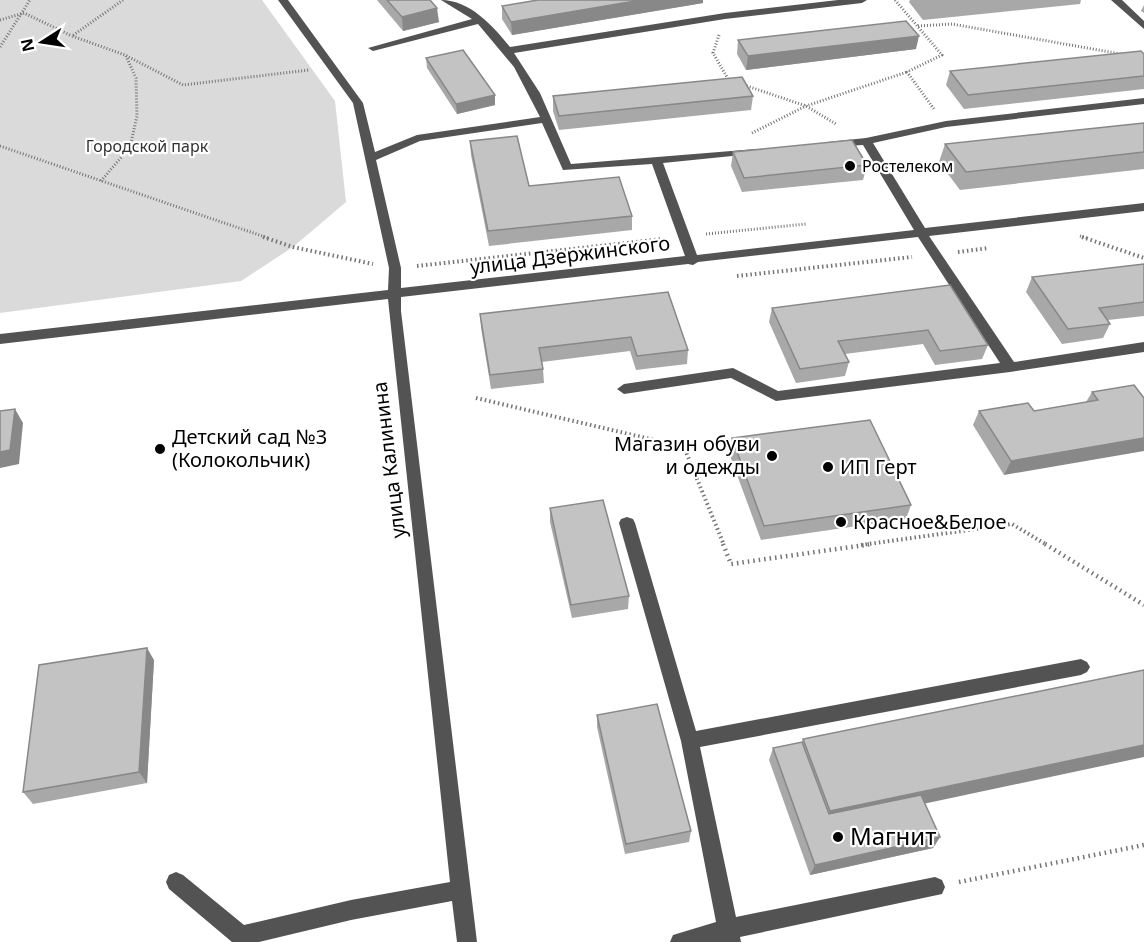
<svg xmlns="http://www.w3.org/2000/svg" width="1144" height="942" viewBox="0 0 1144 942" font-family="'Noto Sans',sans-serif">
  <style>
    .green { fill: #dadada }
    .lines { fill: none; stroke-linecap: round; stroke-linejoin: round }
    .path-far2 { stroke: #757575; stroke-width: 3; stroke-dasharray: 1 2; stroke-linecap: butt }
    .path-far1 { stroke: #757575; stroke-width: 4; stroke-dasharray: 1.5 3; stroke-linecap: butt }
    .path { stroke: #757575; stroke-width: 4.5; stroke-dasharray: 1.5 4; stroke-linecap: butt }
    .minor { fill: #535353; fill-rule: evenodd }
    .wall { fill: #a8a8a8 }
    .shaded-wall { fill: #888 }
    .building { fill: #c3c3c3; stroke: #888; stroke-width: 1.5 }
    .poi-dot { fill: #000; stroke: #fff; stroke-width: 2 }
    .labels { text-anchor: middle; stroke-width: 4.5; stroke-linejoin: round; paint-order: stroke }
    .far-park-label { font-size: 16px; fill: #313131; stroke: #fff }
    .far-poi-label { font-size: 16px; fill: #000; stroke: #fff; text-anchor: start }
    .street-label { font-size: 20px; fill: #000; stroke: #fff }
    .poi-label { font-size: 20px; fill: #000; stroke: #fff; text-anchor: start }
    .near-poi-label { font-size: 24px; fill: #000; stroke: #fff; text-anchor: start }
  </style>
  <rect width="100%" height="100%" fill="#fff"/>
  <polygon class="green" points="0,0 262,0 335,101 346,202 293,247 241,281 0,313"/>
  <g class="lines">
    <g class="path-far2">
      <polyline points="123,0 72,36 125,55 183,85 309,70"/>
      <polyline points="895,0 942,55 907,72 934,109"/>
      <polyline points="0,20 24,13 72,36"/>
      <polyline points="918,26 952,24 1121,54"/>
      <polyline points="719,35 713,53 728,79 731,80"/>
      <polyline points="0,47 30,0"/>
      <polyline points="744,85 806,106 836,124"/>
      <polyline points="752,133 806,106 907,72"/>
      <polyline points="0,146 268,238"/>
      <polyline points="101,181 130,147 137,116 136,78 126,56"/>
      <polyline points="706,234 806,224"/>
      <polyline points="1080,236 1087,238"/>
    </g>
    <g class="path-far1">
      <polyline points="263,237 293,247 373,264"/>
      <polyline points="1082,237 1144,258"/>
      <polyline points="958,252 989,248"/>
      <polyline points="417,266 663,239"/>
      <polyline points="737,276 912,257"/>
      <polyline points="476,398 684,447 724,545"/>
      <polyline points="861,545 1012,524 1047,545"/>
    </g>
    <g class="path">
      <polyline points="723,544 731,564 872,544"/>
      <polyline points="1045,544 1144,605"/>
      <polyline points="959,882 1144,845"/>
    </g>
    <g class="minor">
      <path d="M 278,0 L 288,0 L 363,103 L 375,152 L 417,135 L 540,117 L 514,67 L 478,24 L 373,51 L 368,48 L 472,19 L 441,0 C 470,0 493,26 510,47 L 725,13 L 838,0 L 867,0 L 862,3 L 725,19 L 514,53 L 540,93 L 571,164 L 756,149 L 756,153 L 752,154 L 663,163 L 697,255 L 914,230 L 863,145 L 832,147 L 828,146 L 828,142 L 866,138 L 946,121 L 1144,98 L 1144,104 L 946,127 L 873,143 L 925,228 L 1144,203 L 1144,211 L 929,236 L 1014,362 L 1144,342 L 1144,352 L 1010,372 L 776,401 L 731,378 L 624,394 L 617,389 L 624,384 L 733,368 L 778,391 L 1000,363 L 918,237 L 698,262 L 693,265 L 688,264 L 401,297 L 401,311 L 477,942 L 457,942 L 452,901 L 351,920 L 259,942 L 232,942 L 169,889 L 166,882 L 169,875 L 176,872 L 183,875 L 244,925 L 351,900 L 450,882 L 388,299 L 0,344 L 0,334 L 388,290 L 389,268 L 353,103 ZM 542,123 L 563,170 L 652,164 L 685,256 L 401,288 L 401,268 L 376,160 L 420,141 Z"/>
      <polygon points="1111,0 1122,0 1144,21 1144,29"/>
      <polygon points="627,517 633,519 635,523 696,731 1081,659 1087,662 1090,667 1087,672 1081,675 700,747 736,917 935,877 942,880 945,887 942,894 740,937 741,942 670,942 673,935 716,922 681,741 619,523 621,519"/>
    </g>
  </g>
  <g class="wall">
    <polygon points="377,0 430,0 439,22 403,31"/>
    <polygon points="910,0 1081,0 1080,4 923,20 909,2"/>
    <polygon points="703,3 512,35 502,19 502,6"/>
    <polygon points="1144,5 1144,13 1141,11"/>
    <polygon points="738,40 916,49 746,70 737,54"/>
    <polygon points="1144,54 1144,89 964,109 946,85 950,71"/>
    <polygon points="426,58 495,95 495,105 457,114 427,68"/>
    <polygon points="553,96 753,96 751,110 559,130 553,111"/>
    <polygon points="1144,123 1144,169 960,190 939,162 945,144"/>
    <polygon points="470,141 529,186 632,216 632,230 489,246 471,155"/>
    <polygon points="733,152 867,165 863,180 742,192 731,166"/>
    <polygon points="1144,264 1144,316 1108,320 1110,324 1103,338 1062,344 1026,292 1032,277"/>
    <polygon points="950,285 988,345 982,359 935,365 923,344 845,354 849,362 845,376 796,383 769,322 772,308"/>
    <polygon points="668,292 688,350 687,364 636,370 630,351 542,362 543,369 544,383 491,389 481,328 480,314"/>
    <polygon points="1134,385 1004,475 973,425 979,411 1034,411 1086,402 1092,392"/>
    <polygon points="732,438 911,505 906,519 761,540 729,453"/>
    <polygon points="550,508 629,596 628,609 572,618 550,522"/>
    <polygon points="154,660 147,783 33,804 23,792"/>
    <polygon points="597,715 691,831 689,842 625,854 597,727"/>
    <polygon points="803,739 925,803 940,837 933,848 810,875 769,760 773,748 802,742"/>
  </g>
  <g class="shaded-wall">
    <polygon points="641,0 703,0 703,3 512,35 511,22"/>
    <polygon points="437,8 439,22 403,31 402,17"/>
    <polygon points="919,36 916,49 746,70 748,56"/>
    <polygon points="495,95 495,105 457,114 456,104"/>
    <polygon points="15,409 23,423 19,464 0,468 0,452"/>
    <polygon points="1144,438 1144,451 1004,475 1011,461"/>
    <polygon points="147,648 154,660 147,783 139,772"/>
    <polygon points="1144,745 1144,757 824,825 830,811"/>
    <polygon points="940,837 933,848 810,875 815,865"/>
  </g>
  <g class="building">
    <polygon points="387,0 430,0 437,8 402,17"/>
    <polygon points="538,0 641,0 511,22 502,6"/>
    <polygon points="906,21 919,36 748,56 738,40"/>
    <polygon points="463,50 495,95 456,104 426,58"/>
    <polygon points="1141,51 1144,54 1144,76 968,95 950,71"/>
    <polygon points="742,77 753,96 559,116 553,96"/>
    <polygon points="1144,123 1144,152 966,172 945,144"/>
    <polygon points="517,136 529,186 619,177 632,216 488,231 470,141"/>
    <polygon points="852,140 867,165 744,178 733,152"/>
    <polygon points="1144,264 1144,302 1099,308 1110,324 1068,329 1032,277"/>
    <polygon points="950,285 988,345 940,351 928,330 838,341 849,362 800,369 772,308"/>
    <polygon points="668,292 688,350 637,356 631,337 539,348 543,369 490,375 480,314"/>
    <polygon points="1134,385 1144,398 1144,438 1011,461 979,411 1028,403 1034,411 1098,400 1092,392"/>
    <polygon points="15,409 10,450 0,452 0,411"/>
    <polygon points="870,420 911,505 764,526 732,438"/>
    <polygon points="603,500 629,596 571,605 550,508"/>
    <polygon points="147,648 139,772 23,792 39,665"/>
    <polygon points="1144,670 1144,745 830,811 803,739"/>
    <polygon points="657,704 691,831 626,844 597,715"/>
    <polygon points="802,742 829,814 921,795 940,837 815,865 773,748"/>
  </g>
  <g class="poi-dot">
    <circle cx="850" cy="166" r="6"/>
    <circle cx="160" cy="449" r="6"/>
    <circle cx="772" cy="456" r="6"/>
    <circle cx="828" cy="467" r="6"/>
    <circle cx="841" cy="522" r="6"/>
    <circle cx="838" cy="837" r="6"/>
  </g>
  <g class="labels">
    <g class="far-park-label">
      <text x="147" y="152">Городской парк</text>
    </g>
    <g class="far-poi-label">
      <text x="862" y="172">Ростелеком</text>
    </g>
    <g class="street-label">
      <text transform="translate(570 255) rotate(-7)" y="7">улица Дзержинского</text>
      <text transform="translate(389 460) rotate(-97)" y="7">улица Калинина</text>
    </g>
    <g class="poi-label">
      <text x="172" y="444">Детский сад №3<tspan x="172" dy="23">(Колокольчик)</tspan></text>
      <text x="760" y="451" text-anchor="end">Магазин обуви<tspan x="760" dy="23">и одежды</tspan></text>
      <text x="840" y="474">ИП Герт</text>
      <text x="853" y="529">Красное&amp;Белое</text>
    </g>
    <g class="near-poi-label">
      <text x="850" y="845">Магнит</text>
    </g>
  </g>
  <g transform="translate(42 42) rotate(258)" stroke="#ffffff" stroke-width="4.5" paint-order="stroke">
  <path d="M0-4.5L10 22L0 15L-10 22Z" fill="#000000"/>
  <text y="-9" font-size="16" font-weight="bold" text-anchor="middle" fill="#000000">N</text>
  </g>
</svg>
